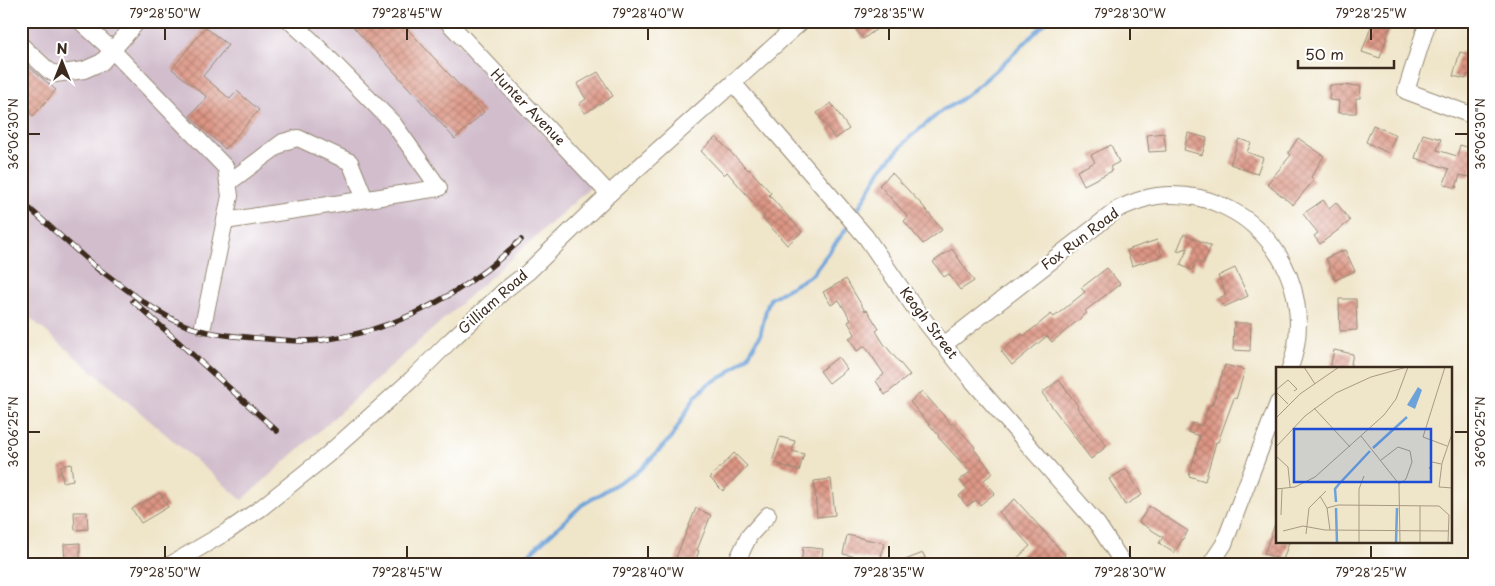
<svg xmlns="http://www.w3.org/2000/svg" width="1495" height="586" viewBox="0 0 1495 586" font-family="'Playpen Sans',sans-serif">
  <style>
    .industrial { fill: #d1bdcc }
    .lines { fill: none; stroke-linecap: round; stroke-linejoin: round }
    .stream { stroke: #6ca2d9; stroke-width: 4 }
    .building { fill: url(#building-cross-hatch) }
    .minor-casing { stroke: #958874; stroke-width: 18 }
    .minor { stroke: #fff; stroke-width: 16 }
    .rail-casing { stroke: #3b2a1e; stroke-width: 5.5 }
    .rail { stroke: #fff; stroke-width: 4; stroke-dasharray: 11; stroke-linecap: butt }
    .ticks { fill: none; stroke: #3b2a1e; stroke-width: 2 }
    .labels { text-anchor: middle; stroke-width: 4.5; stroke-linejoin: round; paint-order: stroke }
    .street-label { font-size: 14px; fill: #3b2a1e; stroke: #fff }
    .inset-river { fill: none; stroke: #6ca2d9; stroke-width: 2.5 }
    .inset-road { fill: none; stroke: #a79a85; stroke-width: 1 }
    .view { fill: #1d4ed8; fill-opacity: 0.15; stroke: #1d4ed8; stroke-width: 2.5 }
    .inset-edge { fill: none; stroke: #3b2a1e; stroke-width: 2.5 }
    .neatline { fill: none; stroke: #3b2a1e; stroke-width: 2 }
    .ticks-label { font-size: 12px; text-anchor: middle; fill: #3b2a1e }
  </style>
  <defs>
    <pattern id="building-cross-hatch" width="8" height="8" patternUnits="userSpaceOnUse" patternTransform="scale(1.25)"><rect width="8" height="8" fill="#dc9584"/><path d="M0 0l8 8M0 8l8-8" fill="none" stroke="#b47a6b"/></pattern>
  </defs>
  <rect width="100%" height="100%" fill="#fff"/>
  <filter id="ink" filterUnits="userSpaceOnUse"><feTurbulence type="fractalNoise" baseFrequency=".02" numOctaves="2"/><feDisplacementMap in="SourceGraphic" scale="10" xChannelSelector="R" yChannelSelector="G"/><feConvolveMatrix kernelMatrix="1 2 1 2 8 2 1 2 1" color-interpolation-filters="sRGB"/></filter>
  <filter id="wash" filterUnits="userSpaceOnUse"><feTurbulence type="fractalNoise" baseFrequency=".0096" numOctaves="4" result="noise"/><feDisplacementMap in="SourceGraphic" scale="20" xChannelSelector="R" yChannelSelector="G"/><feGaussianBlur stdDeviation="1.12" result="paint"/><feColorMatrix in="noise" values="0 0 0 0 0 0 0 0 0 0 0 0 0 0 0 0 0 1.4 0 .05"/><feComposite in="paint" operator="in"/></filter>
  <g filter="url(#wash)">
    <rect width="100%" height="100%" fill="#efe5c9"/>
    <polygon class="industrial" points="21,21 437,21 592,186 242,500 21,310"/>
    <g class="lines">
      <g class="stream">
        <path d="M 854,216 L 881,169 L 909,138 L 944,109 C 957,104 969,93 979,85 C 1003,65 1025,43 1047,21"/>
        <polyline points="519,565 531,552 582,505 641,469 671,438 695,397 708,384 726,375 748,356 760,336 766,310 770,299 812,275 849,225"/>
      </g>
    </g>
    <g id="blocks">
      <g class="building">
        <polygon points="348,21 400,21 484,112 455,139"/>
        <polygon points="859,21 873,21 878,28 863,39 853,26"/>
        <polygon points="1373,21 1392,21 1380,58 1362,52"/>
        <polygon points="205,27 228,45 203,76 230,99 237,91 259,110 225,149 190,116 207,97 172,69"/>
        <polygon points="1460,52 1474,56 1474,76 1467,74 1466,79 1453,76"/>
        <polygon points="21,60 56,90 33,116 27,111 21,118"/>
        <polygon points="598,72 613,96 585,113 579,104 586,99 577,84"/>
        <polygon points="1330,85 1361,86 1360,98 1356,98 1356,113 1338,113 1339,101 1329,100"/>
        <polygon points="831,103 849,129 835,139 817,113"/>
        <polygon points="1373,125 1396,135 1388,153 1366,142"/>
        <polygon points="1164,133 1166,151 1149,152 1147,135"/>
        <polygon points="1188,133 1207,138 1202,155 1184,150"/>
        <polygon points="1423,134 1441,139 1437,150 1457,156 1460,145 1474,149 1474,163 1469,177 1460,175 1456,188 1444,184 1449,169 1415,158"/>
        <polygon points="716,137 748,170 749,169 771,193 769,195 802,232 787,245 763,218 765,216 727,172 724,175 701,151"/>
        <polygon points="1298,138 1324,156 1311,177 1314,180 1293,205 1267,184 1291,155 1288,153"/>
        <polygon points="1239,139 1251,143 1247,152 1263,158 1257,174 1230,164"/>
        <polygon points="1111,145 1119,162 1110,167 1112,171 1084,185 1077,171 1095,162 1091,155"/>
        <polygon points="892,173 923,206 942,230 923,244 904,221 908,217 879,185"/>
        <polygon points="1323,200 1329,208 1336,202 1350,221 1320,244 1314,236 1318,233 1303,214"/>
        <polygon points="1184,234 1211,246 1203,264 1196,261 1192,270 1180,265 1188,248 1177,251"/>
        <polygon points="1157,240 1162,256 1132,266 1127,250"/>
        <polygon points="952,249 974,281 960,290 949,274 944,277 933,262"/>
        <polygon points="1345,250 1355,271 1335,280 1326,258"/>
        <polygon points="1107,268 1120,284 1085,311 1087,313 1052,342 1047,336 1012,365 1001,351 1022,334 1024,336 1051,314 1054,317 1085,292 1081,288"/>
        <polygon points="1235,268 1248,296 1224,307 1219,298 1226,295 1218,276"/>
        <polygon points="846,279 865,311 867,310 879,329 876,331 884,344 910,375 885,395 876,381 884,374 865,346 857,351 849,338 855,334 848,322 851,320 839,300 831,305 823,292"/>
        <polygon points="1339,299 1356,299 1357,330 1340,331"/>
        <polygon points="1234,323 1251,323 1250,351 1233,350"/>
        <polygon points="1334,350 1353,354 1350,368 1330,368"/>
        <polygon points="838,357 847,369 829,383 820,371"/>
        <polygon points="1225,365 1245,370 1236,399 1234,398 1218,442 1216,442 1205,481 1189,476 1200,436 1188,432 1192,423 1202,426 1209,405 1212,405"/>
        <polygon points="1059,380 1078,406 1077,407 1107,446 1091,459 1042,393"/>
        <polygon points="922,391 951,424 953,423 975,447 974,449 993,473 984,480 995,493 980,505 976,500 967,506 959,496 967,489 960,480 970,472 938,437 939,436 910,402"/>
        <polygon points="780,437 795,441 792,451 804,454 799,471 772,462"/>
        <polygon points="734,453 747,466 723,491 710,478"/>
        <polygon points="71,464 73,480 63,482 60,466"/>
        <polygon points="1126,469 1142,495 1125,505 1109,479"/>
        <polygon points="831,479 835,515 817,517 814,481"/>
        <polygon points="160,493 168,507 141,523 132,509"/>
        <polygon points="1015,499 1065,555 1055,565 1010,565 1030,546 999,512"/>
        <polygon points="1149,506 1188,531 1174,553 1159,543 1163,537 1139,522"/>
        <polygon points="696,508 711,515 697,550 699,551 694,565 673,565"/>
        <polygon points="74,512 87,512 88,529 75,530"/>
        <polygon points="1276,521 1278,522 1278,542 1289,542 1283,560 1264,554"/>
        <polygon points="847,535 884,543 880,562 843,554"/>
        <polygon points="80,543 80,565 65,565 64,544"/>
        <polygon points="803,547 823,549 821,565 801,565"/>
        <polygon points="923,553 928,565 895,565 895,564"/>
      </g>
    </g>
  </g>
  <g filter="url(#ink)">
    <use href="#blocks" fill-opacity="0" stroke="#958874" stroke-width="1"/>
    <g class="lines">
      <g class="minor-casing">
        <g id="minor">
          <polyline points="80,21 112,50 226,168 230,196 203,326"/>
          <polyline points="447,21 609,194"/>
          <polyline points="1428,21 1406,91 1474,116"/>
          <polyline points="21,45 48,70 55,74 84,70 102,62 138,21"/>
          <polyline points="733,83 866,237 916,310 971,379 1098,525 1124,565"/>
          <polyline points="228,183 283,142 298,138 350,162 365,199"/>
          <polyline points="225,221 439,188 393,123 312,41 290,21"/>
          <path d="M 945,344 L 1118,209 C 1131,203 1143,198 1157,196 C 1253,185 1322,280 1290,368"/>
          <polyline points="170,565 228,531 261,508 326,456 412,379 450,341 505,290 528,272 609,194 802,21"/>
          <polyline points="735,565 749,536 768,515"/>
          <polyline points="1210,565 1224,544 1278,403"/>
        </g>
      </g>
      <use href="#minor" class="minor"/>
      <g class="rail-casing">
        <g id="rail">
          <polyline points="21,201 101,272"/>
          <path d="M 96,267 C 124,287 153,312 185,325 C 207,334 232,336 256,338 C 279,340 305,343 328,339 C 385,332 440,305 486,270 C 498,261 509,250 521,240"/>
          <polyline points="133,301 277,431"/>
        </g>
      </g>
      <use href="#rail" class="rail"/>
    </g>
  </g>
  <path class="ticks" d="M 165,28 L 165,40M 407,28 L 407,40M 648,28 L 648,40M 889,28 L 889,40M 1130,28 L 1130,40M 1371,28 L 1371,40M 28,134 L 40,134M 1455,134 L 1468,134M 28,432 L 40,432M 1455,432 L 1468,432M 165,546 L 165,558M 407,546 L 407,558M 648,546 L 648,558M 889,546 L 889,558M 1130,546 L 1130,558M 1371,546 L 1371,558"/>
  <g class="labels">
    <g class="street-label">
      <text transform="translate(528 107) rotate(46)" y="5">Hunter Avenue</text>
      <text transform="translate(1080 239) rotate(-37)" y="5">Fox Run Road</text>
      <text transform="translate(493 302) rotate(-42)" y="5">Gilliam Road</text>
      <text transform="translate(929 323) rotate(53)" y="5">Keogh Street</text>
    </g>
  </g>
  <g transform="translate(1276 367)">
    <rect width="176" height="176" fill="#efe5c9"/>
    <path d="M 142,20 L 146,23 L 139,42 L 131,38 Z" fill="#6ca2d9"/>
    <path class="inset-river" d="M 97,81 L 131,50M 60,135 L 59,122 L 63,117 L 94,84M 60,141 L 61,176M 120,176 L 121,141"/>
    <path class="inset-road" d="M 28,0 L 39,17M 169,0 L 147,70 L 171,79M 0,23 L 12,13 L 21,22 L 18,24M 0,25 L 12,37M 38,41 L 74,80M 0,51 L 24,27 L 63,0M 177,64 L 166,96 L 163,120 L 177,121M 85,69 L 123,117 L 124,176M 0,80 L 29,49 L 60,26 L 95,10 L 131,0M 0,89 L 12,100 L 14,120M 105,93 L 122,80 L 134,84 L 136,95 L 130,112 L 123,117M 153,102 L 156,95 L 165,97M 0,122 L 19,120 L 39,110 L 108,48 L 120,32 L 132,0M 44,129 L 51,141 L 54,163M 51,141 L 62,138 L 163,139 L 173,148 L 172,176M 5,148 L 6,122M 7,164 L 27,159 L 49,163 L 173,164M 30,167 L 33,141 L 50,124M 83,176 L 83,122 L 88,109M 144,176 L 144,139"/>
    <path class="view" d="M 18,62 L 155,62 L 155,115 L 18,115 Z"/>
    <rect width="176" height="176" class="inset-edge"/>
  </g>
  <rect width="1495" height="586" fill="none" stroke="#fff" stroke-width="55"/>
  <g transform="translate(62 62)" stroke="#ffffff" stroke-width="4" paint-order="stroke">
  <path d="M0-4L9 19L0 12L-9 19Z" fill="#3b2a1e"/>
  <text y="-8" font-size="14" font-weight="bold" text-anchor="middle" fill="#3b2a1e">N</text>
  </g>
  <path d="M1298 60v8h96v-8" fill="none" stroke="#3b2a1e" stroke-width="2.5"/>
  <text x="1305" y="60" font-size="15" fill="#3b2a1e" stroke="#ffffff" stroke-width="4" paint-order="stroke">50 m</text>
  <rect x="28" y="28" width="1440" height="530" class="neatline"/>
  <g class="ticks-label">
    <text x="165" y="18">79°28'50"W</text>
    <text x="407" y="18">79°28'45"W</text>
    <text x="648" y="18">79°28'40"W</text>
    <text x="889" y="18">79°28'35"W</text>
    <text x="1130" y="18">79°28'30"W</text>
    <text x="1371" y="18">79°28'25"W</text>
    <text transform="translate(14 134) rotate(-90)" y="4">36°06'30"N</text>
    <text transform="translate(1481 134) rotate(-90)" y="4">36°06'30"N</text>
    <text transform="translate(14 432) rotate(-90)" y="4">36°06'25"N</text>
    <text transform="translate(1481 432) rotate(-90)" y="4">36°06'25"N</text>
    <text x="165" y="577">79°28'50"W</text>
    <text x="407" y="577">79°28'45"W</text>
    <text x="648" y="577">79°28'40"W</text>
    <text x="889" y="577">79°28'35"W</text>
    <text x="1130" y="577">79°28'30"W</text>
    <text x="1371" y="577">79°28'25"W</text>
  </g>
</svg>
